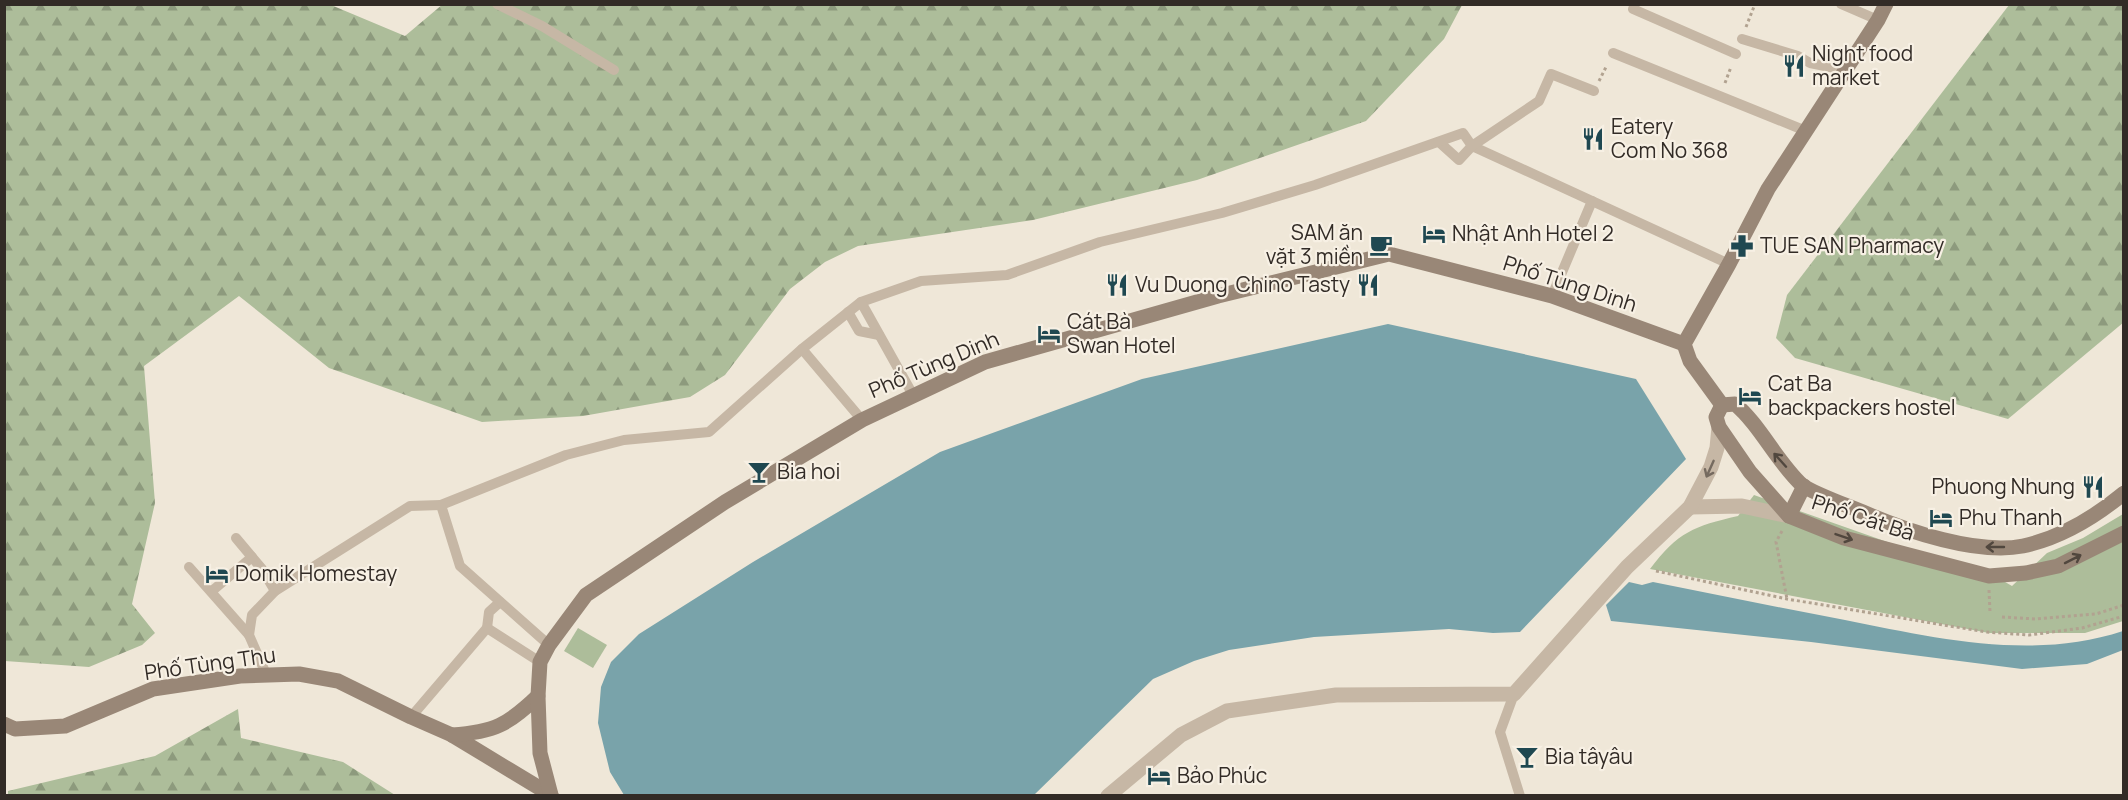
<svg xmlns="http://www.w3.org/2000/svg" width="2128" height="800" viewBox="0 0 2128 800" font-family="Manrope,sans-serif">
  <style>
    .forest { fill: url(#forest-firs) }
    .green { fill: #adbd9a }
    .water { fill: #79a3aa }
    .lines { fill: none; stroke-linecap: round; stroke-linejoin: round }
    .path { stroke: #b1a290; stroke-width: 3; stroke-dasharray: 3 3; stroke-linecap: butt }
    .service { stroke: #c6b7a5; stroke-width: 10 }
    .tertiary { stroke: #c6b7a5; stroke-width: 15 }
    .secondary { stroke: #998777; stroke-width: 15 }
    .oneway { stroke: #51473e }
    .oneway2 { stroke: #756a5f }
    .labels { text-anchor: middle; stroke-width: 4.5; stroke-linejoin: round; paint-order: stroke }
    .poi-label { font-size: 21px; fill: #322b26; stroke: #f7f0e4; text-anchor: start }
    .street-label { font-size: 21px; fill: #322b26; stroke: #f7f0e4 }
  </style>
  <defs>
    <pattern id="forest-firs" width="22" height="20" patternUnits="userSpaceOnUse" patternTransform="scale(1.5)"><rect width="22" height="20" fill="#adbd9a"/><path d="M5 1l3.5 6h-7zM16 11l3.5 6h-7z" fill="#8d9a7d"/></pattern>
  </defs>
  <rect width="100%" height="100%" fill="#efe7d8"/>
  <g class="forest">
    <polygon points="443,4 1462,5 1444,39 1366,121 1197,180 1033,220 858,246 825,262 790,289 725,375 690,397 583,416 482,422 329,368 239,296 144,366 155,503 132,604 155,633 142,645 89,667 5,661 4,5 331,5 405,36"/>
    <polygon points="2009,5 2123,5 2124,322 2008,419 1795,358 1776,338 1787,295"/>
    <polygon points="238,709 241,738 343,762 395,795 8,795 8,791 155,756"/>
  </g>
  <g class="green">
    <path d="M 1754,495 L 1947,563 L 1979,567 L 2012,586 L 2047,553 L 2083,538 L 2123,514 L 2123,621 L 2085,633 L 1989,633 L 1650,569 C 1678,532 1694,526 1738,516 Z"/>
    <polygon points="578,628 607,645 593,668 564,651"/>
  </g>
  <g class="water">
    <polygon points="1388,324 1636,379 1686,459 1520,632 1493,633 1449,629 1314,637 1229,650 1194,661 1153,679 1034,795 624,795 610,772 598,723 601,687 611,662 639,634 753,562 940,452 1142,379"/>
    <path d="M 1629,582 L 1642,585 L 1653,582 C 1717,595 1781,608 1845,620 C 1935,638 2033,661 2123,631 L 2123,650 L 2087,664 L 2022,669 L 1811,642 L 1611,621 L 1606,605 Z"/>
  </g>
  <g class="lines">
    <g class="path">
      <polyline points="1746,27 1755,4"/>
      <polyline points="1599,81 1607,65"/>
      <polyline points="1725,83 1731,67"/>
      <polyline points="1782,531 1776,542 1787,599"/>
      <polyline points="1656,571 1787,599 1986,632 2029,635 2082,628 2124,616"/>
      <polyline points="1989,590 1990,612"/>
      <polyline points="2002,617 2036,619 2096,614 2124,605"/>
    </g>
    <g class="service">
      <polyline points="497,4 542,26 614,70"/>
      <polyline points="1635,4 1633,9 1736,54"/>
      <polyline points="1841,4 1878,20"/>
      <polyline points="1742,39 1798,56 1810,63 1845,70"/>
      <polyline points="1613,53 1806,131"/>
      <polyline points="1439,142 1459,160 1472,146 1592,201 1552,296"/>
      <polyline points="1592,201 1729,264"/>
      <polyline points="861,302 921,281 1007,275 1100,242 1222,213 1315,185 1463,133 1472,146 1539,101 1551,74 1594,91"/>
      <polyline points="848,312 859,331 879,335"/>
      <polyline points="802,349 862,420"/>
      <polyline points="236,538 262,569 275,591"/>
      <polyline points="189,567 249,635"/>
      <polyline points="212,591 252,557"/>
      <polyline points="487,628 489,612 500,602"/>
      <polyline points="549,645 460,566 441,505 566,455 624,440 709,432 802,349 861,302 913,395"/>
      <polyline points="266,674 249,635 252,615 275,591 410,506 441,505"/>
      <polyline points="1514,694 1500,732 1520,796"/>
      <polyline points="411,717 487,628 540,662"/>
    </g>
    <g class="tertiary">
      <polyline points="1690,507 1742,506 1789,516"/>
      <polyline points="1108,796 1181,735 1227,711 1336,695 1514,694 1627,567 1690,507 1711,467 1717,448 1719,427"/>
    </g>
    <g class="secondary">
      <polyline points="1722,405 1716,417 1719,427 1750,472 1789,516 1844,538 1989,576 2026,573 2058,566 2124,533"/>
      <polyline points="1722,405 1690,361 1684,344 1729,264 1768,189 1878,20 1886,4"/>
      <path d="M 1722,405 L 1735,404 C 1760,425 1777,462 1802,485 C 1812,493 1851,507 1865,513 C 1907,531 1977,555 2023,546 C 2060,538 2095,517 2124,493"/>
      <polyline points="1789,516 1804,486"/>
      <polyline points="4,724 15,729 65,726 153,689 240,676 299,674 338,681 411,717 452,735 551,795"/>
      <path d="M 452,735 C 494,732 508,725 538,696"/>
      <polyline points="551,795 540,753 538,696 540,662 549,645 586,595 725,502 862,420 985,362 1218,296 1389,254 1552,296 1684,344"/>
    </g>
  </g>
  <defs><path id="oneway-shaft" d="M-6 0H5M1.5-3L5.5 0L1.5 3" fill="none" stroke-width="1.6" stroke-linecap="round" stroke-linejoin="round" transform="scale(1.5)"/></defs>
  <g class="oneway">
    <use href="#oneway-shaft" transform="translate(1780 460) rotate(-132)"/>
    <use href="#oneway-shaft" transform="translate(1844 537) rotate(19)"/>
    <use href="#oneway-shaft" transform="translate(1995 547) rotate(180)"/>
    <use href="#oneway-shaft" transform="translate(2073 559) rotate(-27)"/>
  </g>
  <use class="oneway2" href="#oneway-shaft" transform="translate(1710 469) rotate(114)"/>
  <defs>
    <g id="restaurant-bare" transform="scale(1.8)"><path d="M-5-6h1v4h1v-4h1v4h1v-4h1v5L-1.5 .5V6h-2V.5L-5-1ZM5-6V6H3V1.5H1.5Q1.5-4 5-6Z" fill="#1f4851" stroke="#f7f0e4" stroke-width="2.5" paint-order="stroke"/></g>
    <g id="hotel-bare" transform="scale(1.8)"><path d="M-6-4.5h1.5V1H6V5H4.5V3h-9V5H-6ZM-4 0a1.8 1.8 0 1 1 3.6 0ZM.5 0V-2.5h3Q6-2.5 6 0Z" fill="#1f4851" stroke="#f7f0e4" stroke-width="2.5" paint-order="stroke"/></g>
    <g id="cafe-bare" transform="scale(1.8)"><path d="M-5.5-4.5H6V0H3Q3 3.5 0 3.5H-2.5Q-5.5 3.5-5.5 0ZM3-3.2v2h1.7v-2ZM-6 4.5H4V6H-6Z" fill="#1f4851" stroke="#f7f0e4" stroke-width="2.5" paint-order="stroke"/></g>
    <g id="pharmacy-bare" transform="scale(1.8)"><path d="M-2-6h4v4h4v4h-4v4h-4v-4h-4v-4h4Z" fill="#1f4851" stroke="#f7f0e4" stroke-width="2.5" paint-order="stroke"/></g>
    <g id="bar-bare" transform="scale(1.8)"><path d="M-6-5H6L.8 .8V4.5H3.5V6h-7V4.5H-.8V.8Z" fill="#1f4851" stroke="#f7f0e4" stroke-width="2.5" paint-order="stroke"/></g>
  </defs>
  <g fill-rule="evenodd">
    <use href="#restaurant-bare" x="1794" y="66"/>
    <use href="#restaurant-bare" x="1593" y="139"/>
    <use href="#hotel-bare" x="1434" y="234"/>
    <use href="#cafe-bare" x="1381" y="245"/>
    <use href="#pharmacy-bare" x="1742" y="246"/>
    <use href="#restaurant-bare" x="1117" y="285"/>
    <use href="#restaurant-bare" x="1368" y="285"/>
    <use href="#hotel-bare" x="1049" y="334"/>
    <use href="#hotel-bare" x="1750" y="396"/>
    <use href="#bar-bare" x="759" y="472"/>
    <use href="#restaurant-bare" x="2093" y="487"/>
    <use href="#hotel-bare" x="1941" y="518"/>
    <use href="#hotel-bare" x="217" y="574"/>
    <use href="#bar-bare" x="1527" y="757"/>
    <use href="#hotel-bare" x="1159" y="776"/>
  </g>
  <g class="labels">
    <g class="poi-label">
      <text x="1812" y="61">Night food<tspan x="1812" dy="24">market</tspan></text>
      <text x="1611" y="134">Eatery<tspan x="1611" dy="24">Com No 368</tspan></text>
      <text x="1363" y="240" text-anchor="end">SAM ăn<tspan x="1363" dy="24">vặt 3 miền</tspan></text>
      <text x="1452" y="241">Nhật Anh Hotel 2</text>
      <text x="1760" y="253">TUE SAN Pharmacy</text>
      <text x="1135" y="292">Vu Duong</text>
      <text x="1350" y="292" text-anchor="end">Chino Tasty</text>
      <text x="1067" y="329">Cát Bà<tspan x="1067" dy="24">Swan Hotel</tspan></text>
      <text x="1768" y="391">Cat Ba<tspan x="1768" dy="24">backpackers hostel</tspan></text>
      <text x="777" y="479">Bia hoi</text>
      <text x="2075" y="494" text-anchor="end">Phuong Nhung</text>
      <text x="1959" y="525">Phu Thanh</text>
      <text x="235" y="581">Domik Homestay</text>
      <text x="1545" y="764">Bia tâyâu</text>
      <text x="1177" y="783">Bảo Phúc</text>
    </g>
    <g class="street-label">
      <text transform="translate(1570 284) rotate(18)" y="7">Phố Tùng Dinh</text>
      <text transform="translate(934 365) rotate(-23)" y="7">Phố Tùng Dinh</text>
      <text transform="translate(1863 518) rotate(18)" y="7">Phố Cát Bà</text>
      <text transform="translate(210 664) rotate(-8)" y="7">Phố Tùng Thu</text>
    </g>
  </g>
  <rect width="2128" height="800" fill="none" stroke="#322b26" stroke-width="12"/>
</svg>
